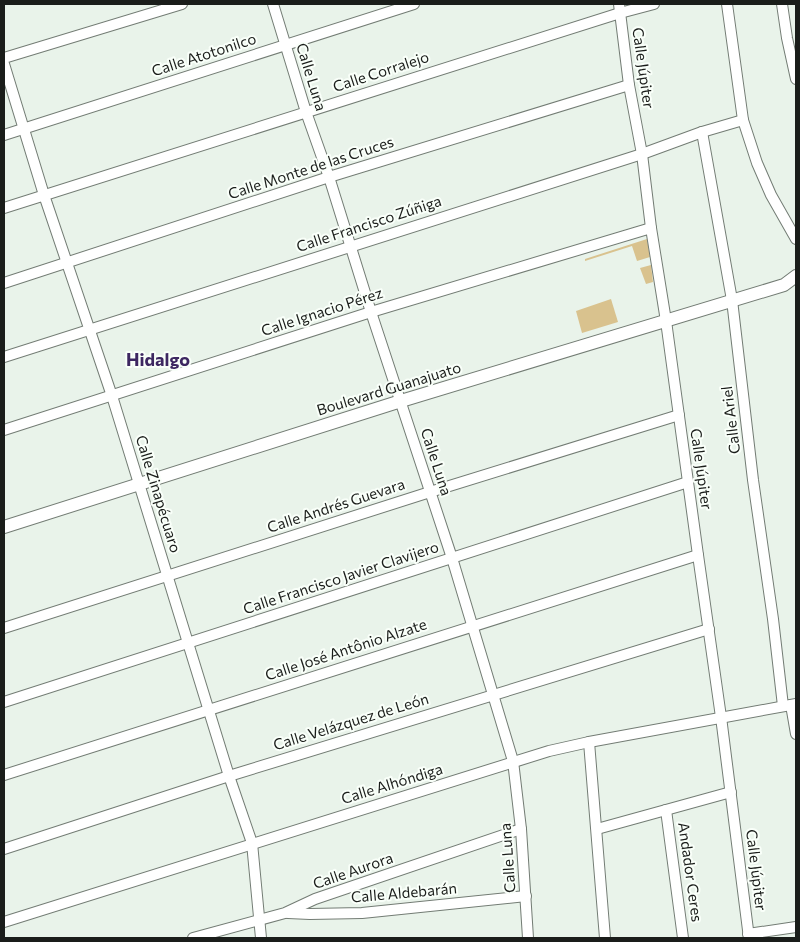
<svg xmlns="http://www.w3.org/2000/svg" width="800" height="942" viewBox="0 0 800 942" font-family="Commissioner,sans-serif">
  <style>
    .green { fill: #d9c28e }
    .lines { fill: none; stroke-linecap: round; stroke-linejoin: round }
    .minor-casing { stroke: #737c74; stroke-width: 12 }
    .tertiary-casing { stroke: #737c74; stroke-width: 14 }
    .minor { stroke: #fff; stroke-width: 10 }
    .tertiary { stroke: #fff; stroke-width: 12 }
    .labels { text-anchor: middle; stroke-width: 4; stroke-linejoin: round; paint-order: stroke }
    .street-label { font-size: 15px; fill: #1a1d1a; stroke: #f9fff9 }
    .quarter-label { font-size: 18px; font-weight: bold; fill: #3d2761; stroke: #f9fff9 }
  </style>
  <rect width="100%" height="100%" fill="#e9f3ea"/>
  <g class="green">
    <polygon points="647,239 650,257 637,261 632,246 585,261 585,259"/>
    <polygon points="651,265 653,282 646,284 640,268"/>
    <polygon points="611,299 618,322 582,333 576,311"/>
  </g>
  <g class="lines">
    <g class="minor-casing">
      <g id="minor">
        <polyline points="273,4 306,112 329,177 371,312 452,558 513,761 521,829 528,938"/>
        <polyline points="619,4 629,85 642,154 651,228 666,321 698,555 721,717 749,938"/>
        <polyline points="727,4 743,120 757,163 771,195 796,239"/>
        <polyline points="782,4 787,38 796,79"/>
        <polyline points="4,58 182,4"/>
        <polyline points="4,64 44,195 112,396 229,776 252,843 261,938"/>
        <polyline points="702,132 732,300 753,480 773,619 783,706"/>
        <polyline points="4,135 414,4"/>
        <polyline points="4,208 620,13 654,4"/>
        <polyline points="4,283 329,177 629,85"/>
        <polyline points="4,357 642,154 702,132 743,120"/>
        <polyline points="4,430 371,312 651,228"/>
        <polyline points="4,628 430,492 679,415"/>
        <polyline points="4,702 688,482"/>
        <polyline points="791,705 796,734"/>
        <polyline points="589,742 605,938"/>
        <polyline points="4,775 698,555"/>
        <polyline points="666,810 683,938"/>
        <polyline points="597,829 731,792"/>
        <polyline points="4,849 229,776 709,629"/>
        <polyline points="288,913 310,914 362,913 526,896"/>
        <polyline points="4,922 549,751 589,742 796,704"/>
        <polyline points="748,934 796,927"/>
        <polyline points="193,938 285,913 315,899 521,829"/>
      </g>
    </g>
    <g class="tertiary-casing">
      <polyline id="tertiary" points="4,527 401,401 784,285 796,276"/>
    </g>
    <use href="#minor" class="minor"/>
    <use href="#tertiary" class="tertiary"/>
  </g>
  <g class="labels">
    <g class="street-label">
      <text transform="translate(204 55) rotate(-18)" y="5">Calle Atotonilco</text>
      <text transform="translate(643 68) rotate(82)" y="5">Calle Júpiter</text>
      <text transform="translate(381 72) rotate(-18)" y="5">Calle Corralejo</text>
      <text transform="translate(311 77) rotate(73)" y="5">Calle Luna</text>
      <text transform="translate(311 168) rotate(-18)" y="5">Calle Monte de las Cruces</text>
      <text transform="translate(369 224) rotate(-18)" y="5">Calle Francisco Zúñiga</text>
      <text transform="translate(322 312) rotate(-18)" y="5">Calle Ignacio Pérez</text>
      <text transform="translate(389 389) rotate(-17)" y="5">Boulevard Guanajuato</text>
      <text transform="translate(731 420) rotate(-97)" y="5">Calle Ariel</text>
      <text transform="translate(436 462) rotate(72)" y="5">Calle Luna</text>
      <text transform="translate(701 469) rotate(82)" y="5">Calle Júpiter</text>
      <text transform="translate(158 494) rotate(73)" y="5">Calle Zinapécuaro</text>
      <text transform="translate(336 506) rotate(-18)" y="5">Calle Andrés Guevara</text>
      <text transform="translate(341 578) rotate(-18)" y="5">Calle Francisco Javier Clavijero</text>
      <text transform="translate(346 650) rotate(-18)" y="5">Calle José Antônio Alzate</text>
      <text transform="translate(351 722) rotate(-17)" y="5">Calle Velázquez de León</text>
      <text transform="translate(392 784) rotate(-17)" y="5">Calle Alhóndiga</text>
      <text transform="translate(508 858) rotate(-94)" y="5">Calle Luna</text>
      <text transform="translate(756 870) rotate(83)" y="5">Calle Júpiter</text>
      <text transform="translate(353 871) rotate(-19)" y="5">Calle Aurora</text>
      <text transform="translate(690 872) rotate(82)" y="5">Andador Ceres</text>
      <text transform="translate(404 893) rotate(-5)" y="5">Calle Aldebarán</text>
    </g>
    <g class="quarter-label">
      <text x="158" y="366">Hidalgo</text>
    </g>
  </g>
  <rect width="800" height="942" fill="none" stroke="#1a1d1a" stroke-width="10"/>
</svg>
